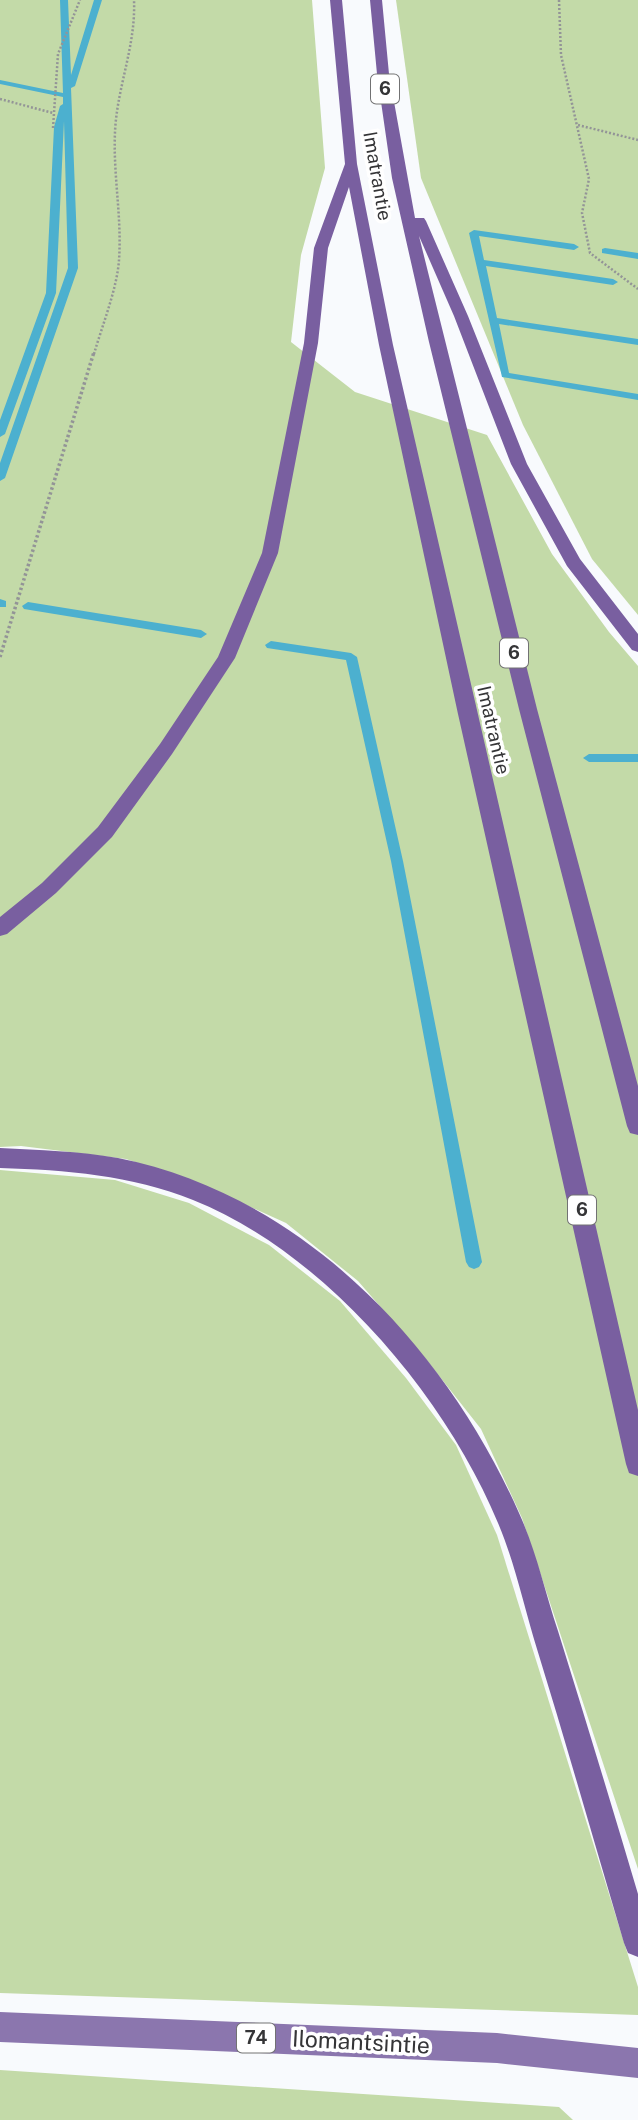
<svg xmlns="http://www.w3.org/2000/svg" width="638" height="2120" viewBox="0 0 638 2120" font-family="'Public Sans',sans-serif">
  <style>
    .green { fill: #c3daa8 }
    .lines { fill: none; stroke-linecap: round; stroke-linejoin: round }
    .stream { fill: #4cb0cf; fill-rule: evenodd }
    .path-far1 { stroke: #939497; stroke-width: 2.5; stroke-dasharray: 2 2; stroke-linecap: butt }
    .path { stroke: #939497; stroke-width: 3.5; stroke-dasharray: 2.5 2.5; stroke-linecap: butt }
    .major { fill: #8b76ae; fill-rule: evenodd }
    .highway { fill: #795fa0; fill-rule: evenodd }
    .labels { text-anchor: middle; stroke-width: 7; stroke-linejoin: round; paint-order: stroke }
    .shield { fill: #fff; stroke: #727273; stroke-width: 2 }
    .shield-label { font-size: 18px; font-weight: bold; fill: #353537 }
    .street-label { font-size: 19px; fill: #353537; stroke: #fff }
    .near-street-label { font-size: 23px; fill: #353537; stroke: #fff }
  </style>
  <rect width="100%" height="100%" fill="#f8fafd"/>
  <g class="green">
    <polygon points="0,0 312,0 325,168 301,255 291,342 355,392 487,435 552,554 609,632 638,666 638,1869 522,1518 481,1429 425,1358 358,1281 286,1223 195,1182 126,1159 21,1146 0,1147"/>
    <polygon points="396,0 638,0 638,615 592,559 523,425 421,178"/>
    <polygon points="0,1170 115,1180 189,1203 269,1245 340,1301 406,1378 456,1445 497,1535 638,1987 638,2015 0,1993"/>
    <polygon points="0,2070 559,2107 573,2120 0,2120"/>
  </g>
  <g class="lines">
    <g class="stream">
      <polygon points="60,0 68,0 71,75 94,0 102,0 75,86 71,88 78,268 5,478 0,481 0,463 68,268 64,121 56,293 5,434 0,437 0,420 46,293 54,127 60,106 63,104 63,97 0,84 0,80 63,93"/>
      <polygon points="474,230 574,244 579,247 574,250 479,236 484,260 613,279 618,282 613,285 486,266 497,318 638,339 638,345 499,324 509,373 638,394 638,400 502,377 469,233"/>
      <polygon points="605,248 638,253 638,259 602,253 602,249"/>
      <polygon points="0,599 6,601 6,607 0,607"/>
      <polygon points="28,602 201,630 207,634 201,638 24,609 22,606"/>
      <polygon points="271,641 351,653 357,657 403,861 482,1262 479,1267 474,1269 469,1267 466,1262 391,861 346,660 267,648 265,645"/>
      <polygon points="589,754 638,754 638,762 589,762 583,758"/>
    </g>
    <g class="path-far1">
      <polyline points="559,0 561,55 589,179 582,213 590,253 638,289"/>
      <polyline points="0,99 53,113"/>
      <polyline points="578,125 638,140"/>
      <polyline points="53,128 58,54 80,0"/>
      <path d="M 94,354 C 102,326 117,289 119,260 C 122,217 113,175 115,132 C 117,87 136,46 134,0"/>
    </g>
    <polyline class="path" points="0,657 94,352"/>
    <polygon class="major" points="0,2012 497,2033 638,2048 638,2078 497,2063 0,2042"/>
    <g class="highway">
      <polygon points="330,0 342,0 357,164 393,345 638,1410 638,1476 629,1473 626,1464 458,714 379,345 349,187 328,248 318,343 278,553 235,658 172,754 112,837 56,893 7,934 0,936 0,917 42,883 98,827 160,744 218,657 262,553 304,343 314,248 345,164"/>
      <polygon points="370,0 382,0 389,74 415,218 424,218 426,221 468,316 527,464 580,559 638,634 638,652 632,650 567,566 511,464 454,316 419,236 537,709 638,1086 638,1135 630,1133 627,1126 519,709 429,342 392,178 377,74"/>
      <path d="M 0,1148 C 39,1150 79,1151 118,1158 C 303,1195 445,1346 519,1513 C 536,1550 545,1592 558,1631 C 585,1718 612,1806 638,1894 L 638,1957 L 628,1953 L 624,1943 C 595,1845 567,1746 537,1649 C 524,1607 515,1563 498,1523 C 445,1395 324,1252 193,1200 C 131,1175 66,1170 0,1168 Z"/>
    </g>
  </g>
  <g class="labels">
    <g class="shield">
      <rect x="371" y="74.5" width="28" height="29" rx="5"/>
      <rect x="500" y="638.5" width="28" height="29" rx="5"/>
      <rect x="568" y="1195.5" width="28" height="29" rx="5"/>
      <rect x="237" y="2023.5" width="38" height="29" rx="5"/>
    </g>
    <g class="shield-label">
      <text x="385" y="95">6</text>
      <text x="514" y="659">6</text>
      <text x="582" y="1216">6</text>
      <text x="256" y="2044">74</text>
    </g>
    <g class="street-label">
      <text transform="translate(378 176) rotate(80)" y="7">Imatrantie</text>
      <text transform="translate(494 730) rotate(77)" y="7">Imatrantie</text>
    </g>
    <g class="near-street-label">
      <text transform="translate(361 2042) rotate(3)" y="8">Ilomantsintie</text>
    </g>
  </g>
</svg>
